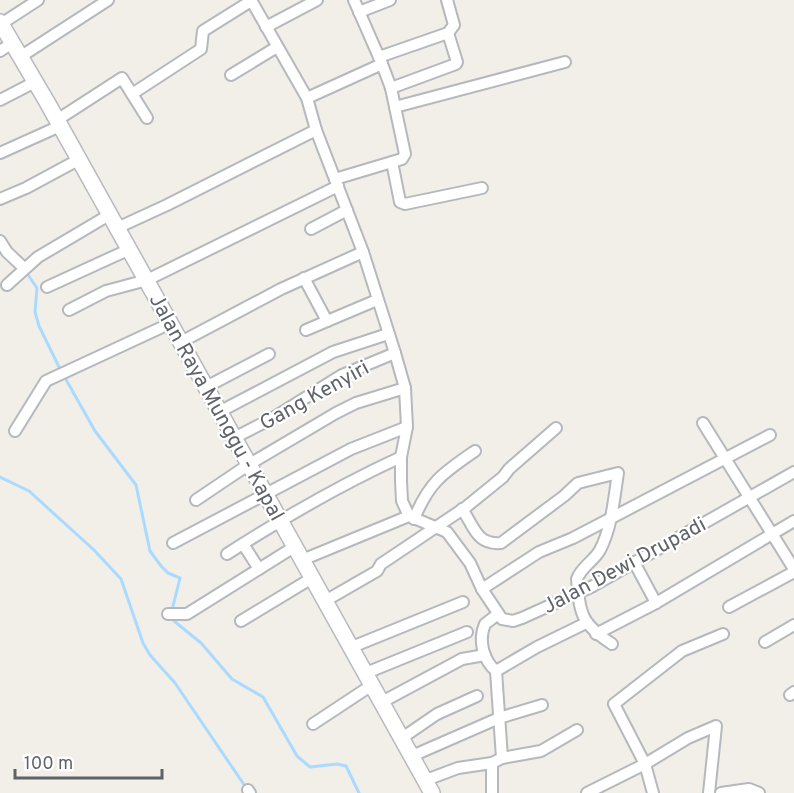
<svg xmlns="http://www.w3.org/2000/svg" width="794" height="793" viewBox="0 0 794 793" font-family="Overpass,sans-serif">
  <style>
    .lines { fill: none; stroke-linecap: round; stroke-linejoin: round }
    .stream { stroke: #aadaff; stroke-width: 3 }
    .street-casing { stroke: #b5b8bc; stroke-width: 14 }
    .secondary-casing { stroke: #b6babf; stroke-width: 18 }
    .street { stroke: #fff; stroke-width: 10 }
    .secondary { stroke: #fff; stroke-width: 15 }
    .labels { text-anchor: middle; stroke-width: 4.5; stroke-linejoin: round; paint-order: stroke }
    .street-label { font-size: 21px; fill: #5f6368; stroke: #fff }
  </style>
  <rect width="100%" height="100%" fill="#f1efe8"/>
  <g class="lines">
    <g class="stream">
      <polyline points="26,272 37,288 35,312 39,326 61,371"/>
      <polyline points="64,376 95,431 136,485 150,551 161,566 168,573 180,578 173,606 174,621 201,643 232,679 263,697 297,756 310,767 337,764 346,766 359,793"/>
      <polyline points="0,477 29,491 94,550 121,579 143,643 150,655 175,683 247,789"/>
    </g>
    <g class="street-casing">
      <g id="street">
        <polyline points="251,0 307,98 316,130 363,252 395,353 405,388 407,427 401,457 401,481 402,501 409,516 447,532 470,563 482,589 502,619 513,621 522,618 593,586 794,472"/>
        <polyline points="359,12 390,0"/>
        <polyline points="1,24 38,0"/>
        <polyline points="266,27 317,0"/>
        <polyline points="0,51 12,43"/>
        <polyline points="20,57 108,0"/>
        <polyline points="379,57 448,33 454,25 447,0"/>
        <polyline points="382,64 391,88 405,154 402,159 392,162 400,202 405,204 482,188"/>
        <polyline points="231,75 277,47"/>
        <polyline points="391,88 456,64 457,62 448,33"/>
        <polyline points="132,94 201,49 203,31 251,1"/>
        <polyline points="307,98 382,64 354,0"/>
        <polyline points="0,100 35,82"/>
        <polyline points="395,107 565,62"/>
        <polyline points="57,120 122,78 147,118"/>
        <polyline points="0,153 60,126"/>
        <polyline points="335,179 392,162"/>
        <polyline points="0,199 26,188 78,160"/>
        <polyline points="117,228 167,205 316,130"/>
        <polyline points="311,229 347,210"/>
        <polyline points="0,241 7,252 24,268"/>
        <polyline points="304,278 327,321"/>
        <polyline points="7,285 38,257 109,215"/>
        <polyline points="47,287 130,249"/>
        <polyline points="69,310 106,291 147,280 338,186"/>
        <polyline points="306,330 377,300"/>
        <polyline points="181,342 281,289 363,252"/>
        <polyline points="206,387 269,354"/>
        <polyline points="219,412 333,352 388,334"/>
        <polyline points="703,423 794,569"/>
        <polyline points="15,431 46,381 171,323"/>
        <polyline points="234,438 273,418 342,375 395,353"/>
        <polyline points="196,500 248,465 336,413 356,403 405,388"/>
        <path d="M 462,509 C 474,526 476,545 501,543 L 564,496 L 578,483 L 618,473 C 614,498 612,527 600,550 C 594,561 581,567 577,579 C 580,615 581,623 612,644"/>
        <path d="M 414,519 C 429,482 443,473 475,451"/>
        <polyline points="173,543 351,449 407,427"/>
        <polyline points="243,544 259,569"/>
        <path d="M 227,554 C 283,518 340,485 401,457"/>
        <polyline points="302,560 409,516"/>
        <polyline points="634,562 656,603"/>
        <polyline points="482,589 539,552 573,538 770,435"/>
        <polyline points="325,601 377,571 381,564 466,507 503,477 509,469 556,428"/>
        <polyline points="729,607 794,572"/>
        <polyline points="168,614 187,614 294,547"/>
        <path d="M 498,614 L 485,624 C 478,640 483,660 496,671 L 502,758"/>
        <polyline points="241,621 312,578"/>
        <polyline points="596,634 656,603 794,521"/>
        <polyline points="765,642 794,625"/>
        <polyline points="352,647 463,602"/>
        <polyline points="496,671 537,647 586,623"/>
        <polyline points="366,673 467,632"/>
        <polyline points="790,695 794,692"/>
        <polyline points="382,702 462,659 485,655"/>
        <polyline points="313,724 372,685"/>
        <polyline points="402,738 437,714 477,696"/>
        <polyline points="412,756 499,718 542,705"/>
        <polyline points="426,780 458,768 492,763 502,758 541,751 577,730"/>
        <polyline points="248,790 250,793"/>
        <polyline points="492,793 492,763"/>
        <polyline points="587,793 645,764 688,738 716,726 709,793"/>
        <polyline points="653,793 645,764 614,704 682,651 723,634"/>
        <polyline points="721,793 749,789 759,793"/>
      </g>
    </g>
    <g class="secondary-casing">
      <polyline id="secondary" points="0,22 47,102 432,793"/>
    </g>
    <use href="#street" class="street"/>
    <use href="#secondary" class="secondary"/>
  </g>
  <g class="labels">
    <g class="street-label">
      <text transform="translate(314 395) rotate(-29)" y="7">Gang Kenyiri</text>
      <text transform="translate(217 407) rotate(61)" y="7">Jalan Raya Munggu - Kapal</text>
      <text transform="translate(624 565) rotate(-28)" y="7">Jalan Dewi Drupadi</text>
    </g>
  </g>
  <path d="M15 769v9h147v-9" fill="none" stroke="#5f6368" stroke-width="3"/>
  <text x="24" y="769" font-size="18" fill="#5f6368" stroke="#ffffff" stroke-width="4.5" paint-order="stroke">100 m</text>
</svg>
